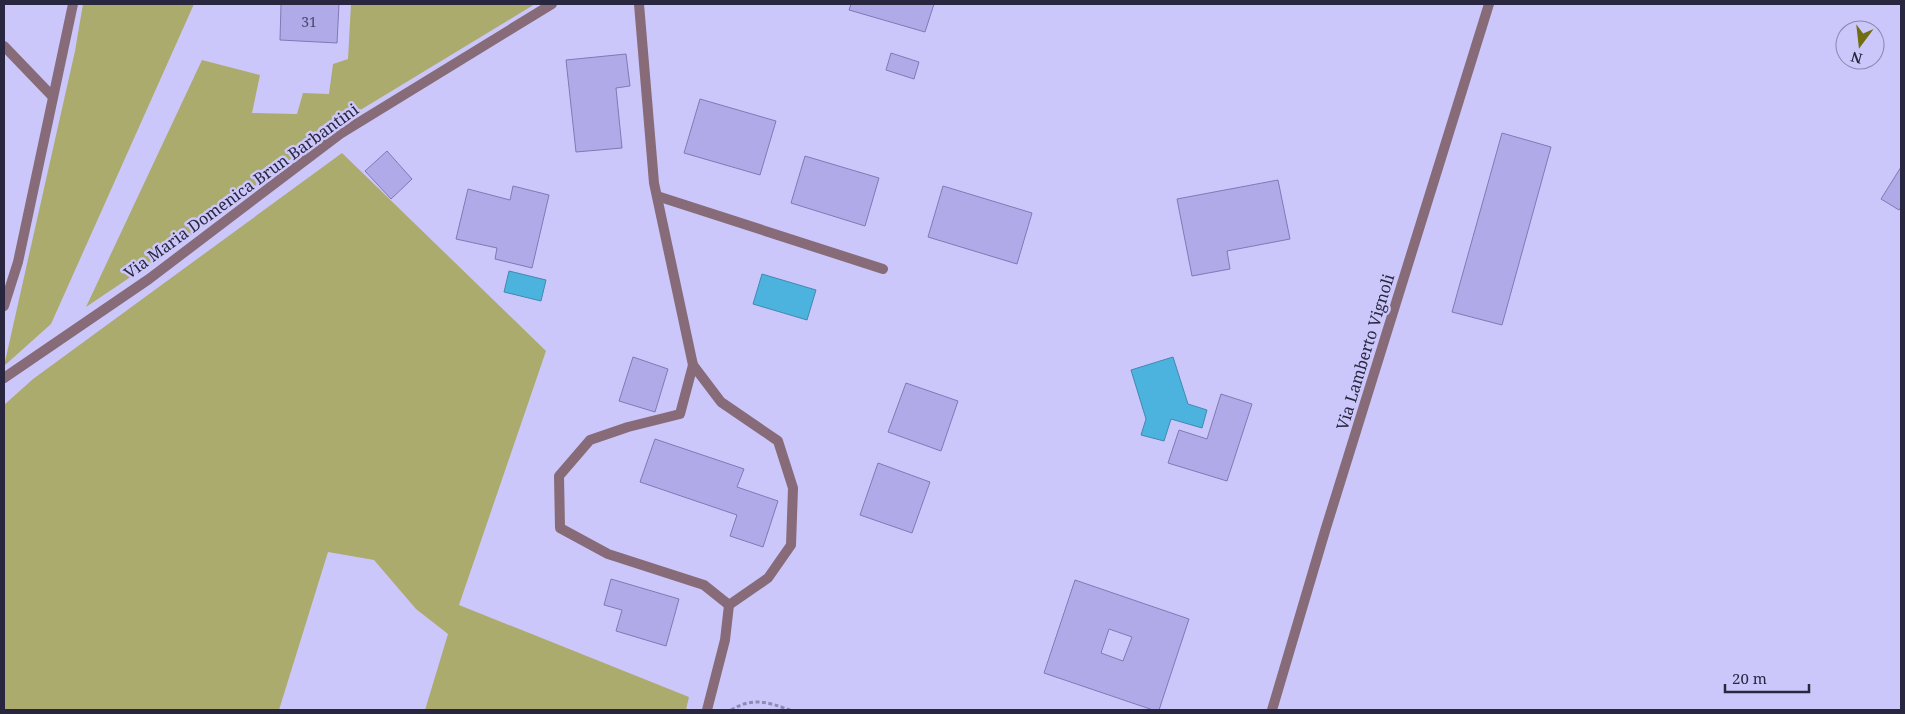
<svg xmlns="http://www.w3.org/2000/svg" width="1905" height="714" viewBox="0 0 1905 714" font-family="'Noto Serif',serif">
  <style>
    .green { fill: #abab6e }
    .water { fill: #4cb3de; stroke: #4289ae }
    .building { fill: #b1aae9; stroke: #8079b4; fill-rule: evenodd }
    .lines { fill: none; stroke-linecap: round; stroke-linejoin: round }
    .path { stroke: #8f8bb5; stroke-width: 3; stroke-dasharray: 4 2.5; stroke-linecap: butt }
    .minor { stroke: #876b78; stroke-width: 10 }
    .labels { text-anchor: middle; stroke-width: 5; stroke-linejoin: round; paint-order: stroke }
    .number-label { font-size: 14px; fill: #4b476a }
    .street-label { font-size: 16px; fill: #29263f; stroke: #ccc7fb }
  </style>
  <rect width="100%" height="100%" fill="#ccc7fb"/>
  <g class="green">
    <polygon points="83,4 194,4 51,324 4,366 75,51"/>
    <polygon points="351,4 535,4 334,126 181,243 86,307 202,60 260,75 252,113 297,114 303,93 329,94 333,64 348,59"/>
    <polygon points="342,153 546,351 459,605 689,697 686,710 425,710 448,634 416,609 374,560 328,552 279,710 4,710 4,405 33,379"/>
  </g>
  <g class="water">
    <polygon points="509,271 546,280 541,301 504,292"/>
    <polygon points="762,274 816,290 807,320 753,304"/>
    <polygon points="1173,357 1188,404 1207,410 1202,428 1171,419 1164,441 1141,435 1146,419 1131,370"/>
  </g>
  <g class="building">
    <polygon points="281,4 339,4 337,43 280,40"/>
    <polygon points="851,4 934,4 925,32 849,10"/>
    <polygon points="891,53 919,62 914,79 886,70"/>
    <polygon points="626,54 630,86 616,88 622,148 576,152 566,60"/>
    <polygon points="700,99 776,121 760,175 684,153"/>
    <polygon points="1502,133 1551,147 1502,325 1452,312"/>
    <polygon points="387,151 412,179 391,199 365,171"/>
    <polygon points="805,156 879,178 865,226 791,203"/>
    <polygon points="1901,167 1901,207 1899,210 1881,199"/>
    <polygon points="1278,180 1290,239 1227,251 1230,269 1192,276 1177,199"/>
    <polygon points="513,186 549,195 532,268 495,259 497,248 456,239 468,189 510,200"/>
    <polygon points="943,186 1032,213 1017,264 928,237"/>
    <polygon points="633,357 668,369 655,412 619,401"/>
    <polygon points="906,383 958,401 941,451 888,432"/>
    <polygon points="1221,394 1252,404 1227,481 1168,463 1179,430 1207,439"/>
    <polygon points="655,439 744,469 737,487 778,501 763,547 730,536 737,515 640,482"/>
    <polygon points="878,463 930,482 912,533 860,515"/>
    <polygon points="611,579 679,599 666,646 616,631 622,610 604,605"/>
    <path d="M 1075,580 L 1189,619 L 1159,710 L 1153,710 L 1044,673 ZM 1109,629 L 1132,637 L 1123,661 L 1101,653 Z"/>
  </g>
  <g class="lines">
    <path class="path" d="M 731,710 C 753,697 767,702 790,710"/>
    <g class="minor">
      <polyline points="639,4 654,183 693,365 680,414 628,427 590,440 559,476 560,528 608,554 704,585 729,605"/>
      <polyline points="4,46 53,97"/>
      <polyline points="657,196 883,269"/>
      <polyline points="4,306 18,262 73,4"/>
      <polyline points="693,365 721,402 778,441 793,488 791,545 768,578 729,605"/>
      <polyline points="4,378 149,279 340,134 552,4"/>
      <polyline points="707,710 725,640 729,605"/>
      <polyline points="1272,710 1325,531 1489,4"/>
    </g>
  </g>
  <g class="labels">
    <g class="number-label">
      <text x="309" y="27">31</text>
    </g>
    <g class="street-label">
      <text transform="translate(241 191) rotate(-36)" y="6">Via Maria Domenica Brun Barbantini</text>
      <text transform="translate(1365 352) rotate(-73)" y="6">Via Lamberto Vignoli</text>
    </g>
  </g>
  <rect width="1905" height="714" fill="none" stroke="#29263f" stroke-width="10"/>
  <g transform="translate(1860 45) rotate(195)"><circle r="24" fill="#ccc7fb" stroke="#8b87b0"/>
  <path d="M0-4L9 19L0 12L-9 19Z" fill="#706e10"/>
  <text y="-8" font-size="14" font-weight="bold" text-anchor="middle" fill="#29263f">N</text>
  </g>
  <path d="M1725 684v8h84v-8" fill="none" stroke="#29263f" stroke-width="2.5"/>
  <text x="1732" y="684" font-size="15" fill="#29263f" stroke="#ccc7fb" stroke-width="4" paint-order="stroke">20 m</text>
</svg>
